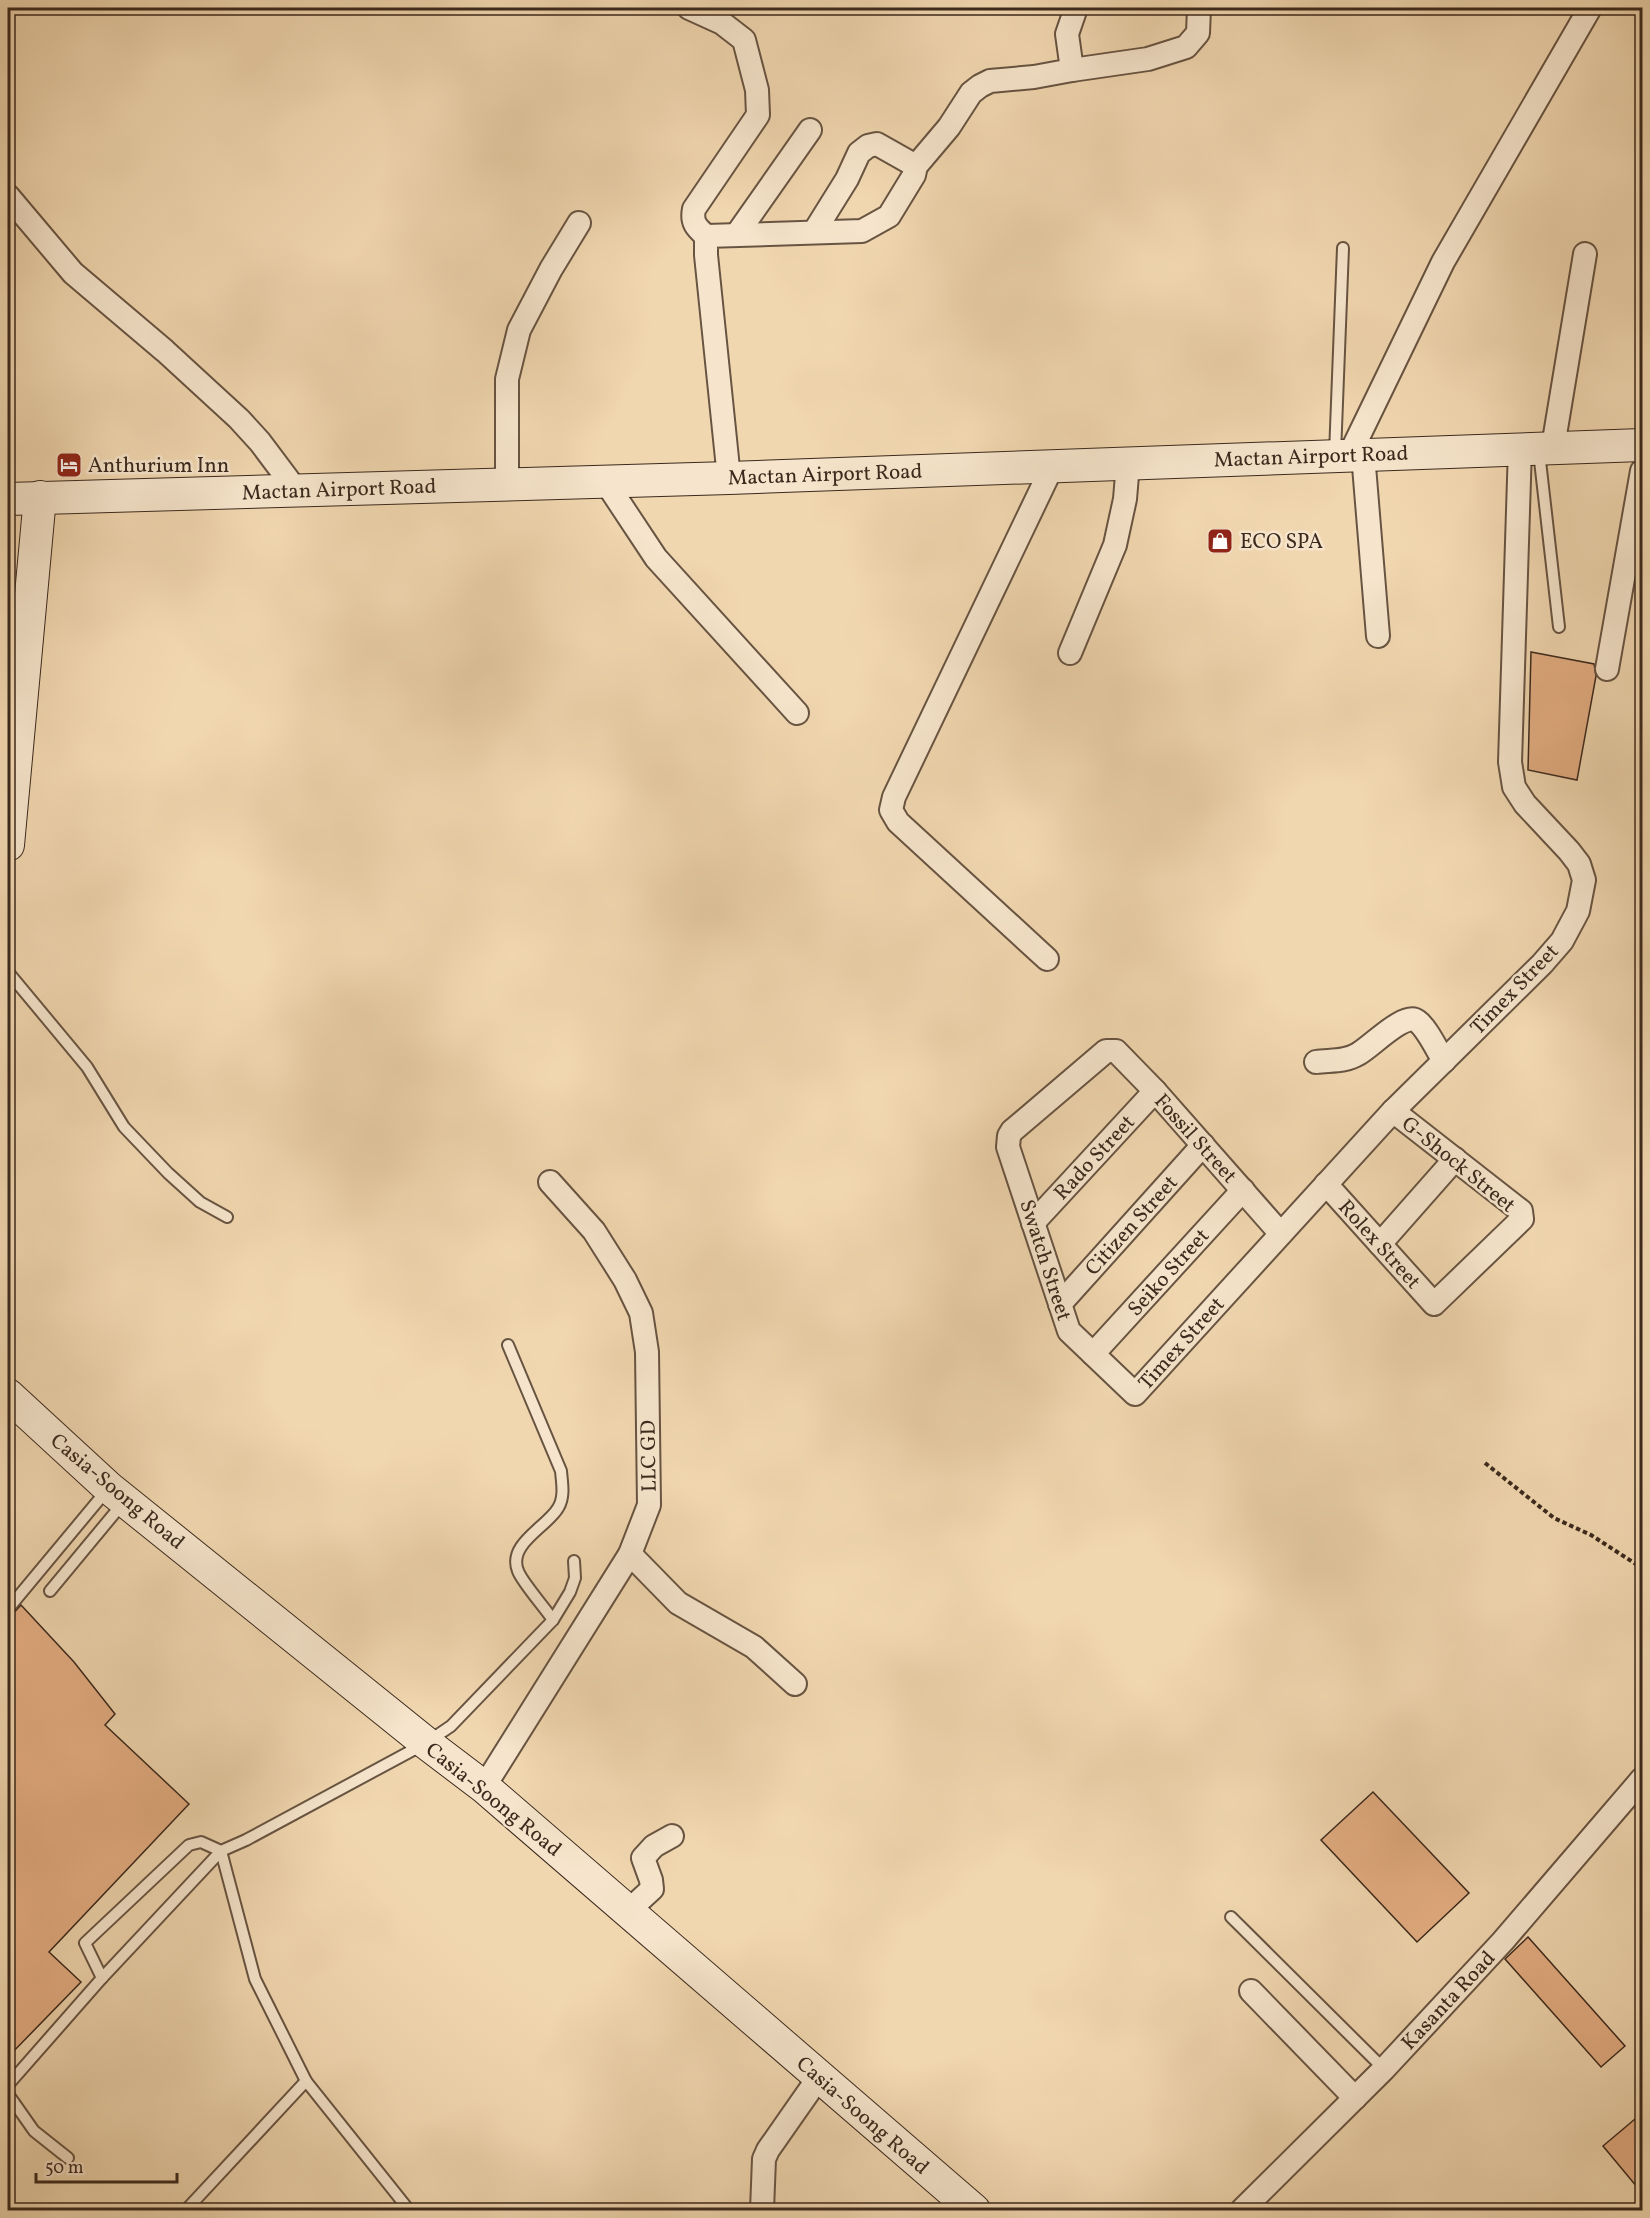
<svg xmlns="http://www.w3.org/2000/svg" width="1650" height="2218" viewBox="0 0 1650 2218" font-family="Vollkorn,serif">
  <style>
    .building { fill: #e4ae83; stroke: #3b291d; stroke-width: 1.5 }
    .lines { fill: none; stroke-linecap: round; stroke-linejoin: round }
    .lane-casing { stroke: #685442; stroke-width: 14 }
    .street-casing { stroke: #685442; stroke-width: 26 }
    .secondary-casing { stroke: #3b291d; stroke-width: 34 }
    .path { stroke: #3b291d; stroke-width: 4; stroke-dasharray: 4.5 3; stroke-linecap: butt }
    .lane { stroke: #f6e5cc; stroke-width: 10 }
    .street { stroke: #f6e5cc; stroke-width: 22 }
    .secondary { stroke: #f6e5cc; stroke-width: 32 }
    .labels { text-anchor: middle; stroke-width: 5; stroke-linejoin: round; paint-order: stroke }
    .street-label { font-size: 21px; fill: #3b291d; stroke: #f6e5cc }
    .poi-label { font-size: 21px; fill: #3b291d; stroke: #f6e5cc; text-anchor: start }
  </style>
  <rect width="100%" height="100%" fill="#f1d7b0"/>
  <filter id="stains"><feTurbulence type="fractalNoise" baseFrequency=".00333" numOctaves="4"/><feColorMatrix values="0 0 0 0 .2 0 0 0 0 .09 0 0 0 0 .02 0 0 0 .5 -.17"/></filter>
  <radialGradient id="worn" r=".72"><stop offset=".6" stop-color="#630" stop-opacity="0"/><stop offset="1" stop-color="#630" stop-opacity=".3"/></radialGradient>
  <g class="building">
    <polygon points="1531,652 1594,664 1596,676 1577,780 1528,770"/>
    <polygon points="21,1605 74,1662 115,1714 105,1725 189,1804 49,1952 81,1982 8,2057 8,1619"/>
    <polygon points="1373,1792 1469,1893 1417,1942 1321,1840"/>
    <polygon points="1528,1937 1625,2046 1601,2067 1505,1959"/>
    <polygon points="1635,2119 1642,2128 1642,2193 1603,2146"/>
  </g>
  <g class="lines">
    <g class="lane-casing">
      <g id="lane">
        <polyline points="1539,452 1559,627"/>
        <polyline points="1335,454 1343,248"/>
        <polyline points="8,972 87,1067 124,1127 168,1173 200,1202 227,1217"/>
        <path d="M 508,1345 L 561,1471 C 562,1483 565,1497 558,1508 C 547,1527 507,1544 518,1571 C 522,1582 545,1608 553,1620"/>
        <polyline points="50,1591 123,1503"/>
        <polyline points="8,1609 107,1490"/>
        <polyline points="1231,1917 1384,2069"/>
        <polyline points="102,1978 85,1943 189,1845 201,1842 221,1851 255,1979 306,2081 409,2210"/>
        <polyline points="8,2085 102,1978 221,1851 246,1840 426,1743 451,1726 553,1620 570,1592 575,1578 574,1561"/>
        <polyline points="8,2094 34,2131 68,2158"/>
        <polyline points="186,2210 306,2081"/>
      </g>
    </g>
    <g class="street-casing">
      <g id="street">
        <path d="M 689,8 L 722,23 L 744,40 L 757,90 L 758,115 L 694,209 C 691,223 697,228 706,236"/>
        <polyline points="1072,70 1148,59 1186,47 1198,33 1199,8"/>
        <polyline points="8,196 73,273 165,351 239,419 260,442 296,490"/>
        <polyline points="814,232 847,179 859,153 868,146 877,144 916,166"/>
        <polyline points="737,234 810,130"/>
        <polyline points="1553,447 1585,254"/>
        <polyline points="1350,454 1443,262 1590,8"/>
        <polyline points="1363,454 1378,636"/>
        <polyline points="729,478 706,255 706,236 862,231 889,216 914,175 916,166 949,127 971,93 980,86 990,81 1034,77 1072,70 1067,34 1076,8"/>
        <polyline points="605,481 656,558 797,713"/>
        <polyline points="507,484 507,379 519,330 551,269 579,223"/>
        <polyline points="1070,653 1115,545 1125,499 1128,463"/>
        <polyline points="1607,669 1642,471"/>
        <polyline points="1047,959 898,822 891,810 894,797 1053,465"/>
        <path d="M 1316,1062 C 1330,1060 1345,1062 1358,1054 C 1370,1048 1405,1011 1417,1021 C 1427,1028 1437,1050 1444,1061"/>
        <polyline points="1326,1184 1434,1304 1522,1219 1521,1211 1393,1111"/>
        <polyline points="1033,1223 1155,1091"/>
        <polyline points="1281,1234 1155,1091 1116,1051 1106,1051 1012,1131 1009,1136 1008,1147 1069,1331 1135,1394 1393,1111 1542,964 1562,941 1578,911 1584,880 1579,864 1569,851 1525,804 1514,787 1510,762 1520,448"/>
        <polyline points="1380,1244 1455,1159"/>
        <polyline points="1060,1304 1203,1145"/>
        <polyline points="1093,1354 1243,1190"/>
        <polyline points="630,1554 678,1603 754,1647 795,1684"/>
        <polyline points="484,1787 630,1554 649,1505 647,1352 641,1313 625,1280 594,1231 550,1182"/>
        <polyline points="627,1912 652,1889 651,1880 643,1858 654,1846 672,1836"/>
        <polyline points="1251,1991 1355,2098"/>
        <polyline points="762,2210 764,2159 768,2150 819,2077"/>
        <polyline points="1242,2210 1384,2069 1503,1941 1642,1779"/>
      </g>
    </g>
    <g class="secondary-casing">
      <g id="secondary">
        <polyline points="8,499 729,478 1642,445"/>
        <polyline points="8,845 40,497"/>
        <polyline points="8,1395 109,1488 426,1743 484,1787 974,2210"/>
      </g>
    </g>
    <polyline class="path" points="1485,1463 1554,1518 1591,1535 1642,1568"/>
    <use href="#lane" class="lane"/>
    <use href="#street" class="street"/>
    <use href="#secondary" class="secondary"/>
  </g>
  <defs>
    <g id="hotel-square" transform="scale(1.35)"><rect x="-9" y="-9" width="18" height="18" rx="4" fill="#8f2418" stroke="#f6e5cc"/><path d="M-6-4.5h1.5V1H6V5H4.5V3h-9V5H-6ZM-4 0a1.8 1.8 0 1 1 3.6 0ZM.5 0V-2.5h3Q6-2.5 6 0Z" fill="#fff"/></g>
    <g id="shop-square" transform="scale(1.35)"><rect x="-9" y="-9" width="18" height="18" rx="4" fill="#8f2418" stroke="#f6e5cc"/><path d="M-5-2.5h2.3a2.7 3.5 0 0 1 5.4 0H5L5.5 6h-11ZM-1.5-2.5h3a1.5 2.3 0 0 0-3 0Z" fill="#fff"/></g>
  </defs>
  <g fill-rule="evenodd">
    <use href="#hotel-square" x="69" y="465"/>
    <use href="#shop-square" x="1220" y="541"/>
  </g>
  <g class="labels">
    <g class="street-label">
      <text transform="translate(1311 456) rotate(-2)" y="7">Mactan Airport Road</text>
      <text transform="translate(825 474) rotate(-2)" y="7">Mactan Airport Road</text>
      <text transform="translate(339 489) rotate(-2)" y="7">Mactan Airport Road</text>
      <text transform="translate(1514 989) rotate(-46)" y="7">Timex Street</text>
      <text transform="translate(1196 1138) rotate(48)" y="7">Fossil Street</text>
      <text transform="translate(1094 1157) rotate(-47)" y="7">Rado Street</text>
      <text transform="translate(1459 1164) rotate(39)" y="7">G-Shock Street</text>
      <text transform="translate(1131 1225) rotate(-48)" y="7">Citizen Street</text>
      <text transform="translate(1380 1244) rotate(48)" y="7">Rolex Street</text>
      <text transform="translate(1046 1260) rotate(72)" y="7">Swatch Street</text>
      <text transform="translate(1168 1272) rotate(-48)" y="7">Seiko Street</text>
      <text transform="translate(1181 1343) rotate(-48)" y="7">Timex Street</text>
      <text transform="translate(648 1456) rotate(-91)" y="7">LLC GD</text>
      <text transform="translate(118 1491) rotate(40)" y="7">Casia-Soong Road</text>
      <text transform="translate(494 1799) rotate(39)" y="7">Casia-Soong Road</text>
      <text transform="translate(1448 2000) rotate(-47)" y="7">Kasanta Road</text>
      <text transform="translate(863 2115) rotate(41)" y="7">Casia-Soong Road</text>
    </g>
    <g class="poi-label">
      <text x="88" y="472">Anthurium Inn</text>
      <text x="1240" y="548">ECO SPA</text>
    </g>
  </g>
  <rect width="1650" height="2218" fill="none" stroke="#f1d7b0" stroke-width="30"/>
  <rect x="9" y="9" width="1632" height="2200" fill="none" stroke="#3b291d" stroke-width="3"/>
  <rect x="15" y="15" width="1620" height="2188" fill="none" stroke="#3b291d" stroke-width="1.5"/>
  <path d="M36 2173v9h141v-9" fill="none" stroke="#3b291d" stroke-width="3"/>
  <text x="45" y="2173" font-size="18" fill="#3b291d" stroke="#f6e5cc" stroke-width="4.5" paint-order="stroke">50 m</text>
  <rect width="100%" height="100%" filter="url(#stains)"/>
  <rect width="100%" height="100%" fill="url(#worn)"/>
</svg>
